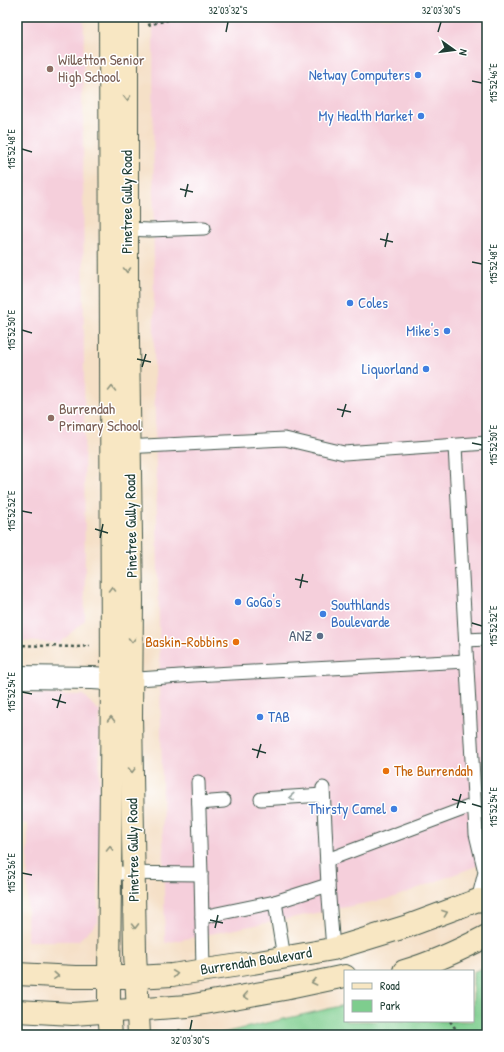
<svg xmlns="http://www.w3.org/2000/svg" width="504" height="1052" viewBox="0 0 504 1052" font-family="'Patrick Hand',sans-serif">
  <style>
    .built { fill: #f5cfdb }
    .green { fill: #7ecd8e; stroke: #4e8561 }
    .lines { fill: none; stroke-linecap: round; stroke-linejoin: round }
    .service-casing { stroke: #3f554a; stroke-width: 15 }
    .minor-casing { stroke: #3f554a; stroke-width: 24 }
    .secondary-casing { stroke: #3f554a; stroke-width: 24 }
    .path { stroke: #3f554a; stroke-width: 2.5; stroke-dasharray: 3 3; stroke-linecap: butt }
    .service { stroke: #fff; stroke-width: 13 }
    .minor { stroke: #fff; stroke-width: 22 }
    .secondary { stroke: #f8e7c3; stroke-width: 22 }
    .oneway { stroke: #8c927c }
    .oneway2 { stroke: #8f9e9a }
    .ticks { fill: none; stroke: #1f3d34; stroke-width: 1.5 }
    .education-dot { fill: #8d6e63; stroke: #fff; stroke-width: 1.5 }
    .shop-dot { fill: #3f7fe0; stroke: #fff; stroke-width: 1.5 }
    .service-dot { fill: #5c6f8a; stroke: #fff; stroke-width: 1.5 }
    .food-dot { fill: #e8710a; stroke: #fff; stroke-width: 1.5 }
    .labels { text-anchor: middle; stroke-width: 3; stroke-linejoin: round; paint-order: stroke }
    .education-label { font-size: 15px; fill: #785e54; stroke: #fff; text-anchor: start }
    .shop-label { font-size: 15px; fill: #366cbe; stroke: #fff; text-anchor: end }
    .street-label { font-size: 15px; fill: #1f3d34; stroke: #fff }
    .service-label { font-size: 15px; fill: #4e5e75; stroke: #fff; text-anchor: end }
    .food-label { font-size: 15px; fill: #c56008; stroke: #fff; text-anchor: end }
    .neatline { fill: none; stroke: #1f3d34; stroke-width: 1.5 }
    .ticks-label { font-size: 10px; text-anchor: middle; fill: #1f3d34 }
  </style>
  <rect width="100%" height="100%" fill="#fff"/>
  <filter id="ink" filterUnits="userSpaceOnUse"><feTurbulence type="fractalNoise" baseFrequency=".025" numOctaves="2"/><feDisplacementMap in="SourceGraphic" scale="8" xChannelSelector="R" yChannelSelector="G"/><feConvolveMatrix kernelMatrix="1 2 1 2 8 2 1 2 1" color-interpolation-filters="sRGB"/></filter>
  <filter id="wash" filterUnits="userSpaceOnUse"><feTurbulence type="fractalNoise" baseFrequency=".012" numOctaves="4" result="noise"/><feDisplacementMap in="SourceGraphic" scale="16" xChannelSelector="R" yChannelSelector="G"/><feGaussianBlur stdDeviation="0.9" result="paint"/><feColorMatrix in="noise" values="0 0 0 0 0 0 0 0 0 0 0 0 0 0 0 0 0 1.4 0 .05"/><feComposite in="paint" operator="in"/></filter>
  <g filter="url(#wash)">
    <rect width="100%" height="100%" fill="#f5e0c7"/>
    <g class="built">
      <polygon points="17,17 84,17 83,121 85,620 60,643 17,641"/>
      <polygon points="153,17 487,17 487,862 392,898 165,943 154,365"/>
      <polygon points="17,694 83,695 100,712 98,922 78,941 27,941 28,824 17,822"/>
    </g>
    <polygon class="green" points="487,966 487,1035 214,1035 345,1005 345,1021 473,1021 473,972"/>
  </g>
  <g filter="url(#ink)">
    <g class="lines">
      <g class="service-casing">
        <g id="service">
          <polyline points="127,229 149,230 204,228"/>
          <polyline points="455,446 476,834 485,872 478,900"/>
          <polyline points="124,447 285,439 344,453 487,443"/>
          <polyline points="466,640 487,639"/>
          <polyline points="125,680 194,675 467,661"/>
          <polyline points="323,788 328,885 333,949"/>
          <polyline points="261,799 323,795"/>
          <polyline points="199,803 224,801"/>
          <polyline points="327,860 474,805"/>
          <polyline points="110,873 201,874 198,782"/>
          <polyline points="201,874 203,970"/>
          <polyline points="275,902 284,958"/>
          <polyline points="202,917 275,902 328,885"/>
        </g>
      </g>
      <g class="minor-casing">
        <polyline id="minor" points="17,677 92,678 124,680"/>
      </g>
      <g class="secondary-casing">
        <g id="secondary">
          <polyline points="110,17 112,680 109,978 109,1012 111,1035"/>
          <polyline points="127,17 127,278 132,601 131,716 135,952 139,1035"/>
          <path d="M 404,971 C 433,963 460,950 487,936"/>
          <polyline points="17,974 75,977 136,977 172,975 253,963 333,949 408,926 478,900 486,901"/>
          <polyline points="17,1011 73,1014 188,1006 284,989 345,976"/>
        </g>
      </g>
      <g class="path">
        <polyline points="148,25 180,17"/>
        <polyline points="17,645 76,647 90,646"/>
        <polyline points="450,1021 460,1035"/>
        <polyline points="176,1035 180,1034 179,1028"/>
      </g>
      <use href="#service" class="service"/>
      <use href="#minor" class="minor"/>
      <use href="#secondary" class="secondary"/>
    </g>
    <defs><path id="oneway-chevron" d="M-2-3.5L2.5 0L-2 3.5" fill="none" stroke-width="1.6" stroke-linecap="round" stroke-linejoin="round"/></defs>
    <g class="oneway">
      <use href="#oneway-chevron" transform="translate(127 98) rotate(90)"/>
      <use href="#oneway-chevron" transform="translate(127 270) rotate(90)"/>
      <use href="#oneway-chevron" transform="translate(112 389) rotate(-90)"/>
      <use href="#oneway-chevron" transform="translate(112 589) rotate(-90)"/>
      <use href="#oneway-chevron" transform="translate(132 640) rotate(90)"/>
      <use href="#oneway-chevron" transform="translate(111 719) rotate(-89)"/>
      <use href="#oneway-chevron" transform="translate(132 770) rotate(89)"/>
      <use href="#oneway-chevron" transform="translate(110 849) rotate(-89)"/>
      <use href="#oneway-chevron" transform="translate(445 913) rotate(-20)"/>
      <use href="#oneway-chevron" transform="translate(135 926) rotate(89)"/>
      <use href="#oneway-chevron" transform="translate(175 974) rotate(-8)"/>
      <use href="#oneway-chevron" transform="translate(56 976) rotate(3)"/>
      <use href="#oneway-chevron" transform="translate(314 982) rotate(167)"/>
      <use href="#oneway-chevron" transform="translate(246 996) rotate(170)"/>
    </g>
    <use class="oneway2" href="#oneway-chevron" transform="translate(292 797) rotate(177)"/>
  </g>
  <path class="ticks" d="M 226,32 L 228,22M 438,32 L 441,22M 472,81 L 482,83M 22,149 L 32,152M 180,189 L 193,192M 185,197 L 188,184M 380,239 L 393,242M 385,247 L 388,233M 472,262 L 482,264M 22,330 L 32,333M 137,359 L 151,362M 142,367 L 146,354M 337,409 L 351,412M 342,417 L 346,404M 472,443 L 482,445M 22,511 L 32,513M 95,529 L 108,533M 100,538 L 103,524M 295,579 L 308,582M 300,588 L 303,574M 472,623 L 482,626M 22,692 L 32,694M 52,699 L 66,703M 57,708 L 61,694M 252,749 L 266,753M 257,758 L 261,744M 452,799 L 466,803M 472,804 L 482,807M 457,808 L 461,794M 22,873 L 32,875M 210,920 L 223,923M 215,928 L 218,915M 190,1030 L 192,1020"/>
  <g class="education-dot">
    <circle cx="50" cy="69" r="4"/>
    <circle cx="51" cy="418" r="4"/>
  </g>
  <g class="shop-dot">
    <circle cx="418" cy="75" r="4"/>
    <circle cx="421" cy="116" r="4"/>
    <circle cx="350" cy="303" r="4"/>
    <circle cx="447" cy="331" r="4"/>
    <circle cx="426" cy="369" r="4"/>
    <circle cx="238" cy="602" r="4"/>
    <circle cx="323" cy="614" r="4"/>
    <circle cx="260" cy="717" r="4"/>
    <circle cx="394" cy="809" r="4"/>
  </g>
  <circle class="service-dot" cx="320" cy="636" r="4"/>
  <g class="food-dot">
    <circle cx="236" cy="642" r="4"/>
    <circle cx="386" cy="771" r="4"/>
  </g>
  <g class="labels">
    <g class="education-label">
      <text x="58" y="65">Willetton Senior<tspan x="58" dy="17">High School</tspan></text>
      <text x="59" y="414">Burrendah<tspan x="59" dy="17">Primary School</tspan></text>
    </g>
    <g class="shop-label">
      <text x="410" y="80">Netway Computers</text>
      <text x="413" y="121">My Health Market</text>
      <text x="358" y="308" text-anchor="start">Coles</text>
      <text x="439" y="336">Mike's</text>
      <text x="418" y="374">Liquorland</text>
      <text x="246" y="607" text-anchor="start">GoGo's</text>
      <text x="331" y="610" text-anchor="start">Southlands<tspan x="331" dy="17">Boulevarde</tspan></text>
      <text x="268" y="722" text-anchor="start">TAB</text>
      <text x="386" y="814">Thirsty Camel</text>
    </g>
    <g class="street-label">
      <text transform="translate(127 202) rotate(-90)" y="5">Pinetree Gully Road</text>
      <text transform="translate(131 526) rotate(-91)" y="5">Pinetree Gully Road</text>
      <text transform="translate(133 850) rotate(-91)" y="5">Pinetree Gully Road</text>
      <text transform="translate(256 961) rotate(-9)" y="5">Burrendah Boulevard</text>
    </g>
    <g class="service-label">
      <text x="312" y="641">ANZ</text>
    </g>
    <g class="food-label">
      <text x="228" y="647">Baskin-Robbins</text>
      <text x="394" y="776" text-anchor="start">The Burrendah</text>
    </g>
  </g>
  <rect width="504" height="1052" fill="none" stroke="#fff" stroke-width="44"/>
  <rect x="344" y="970" width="130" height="52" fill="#ffffff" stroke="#a5b1ae"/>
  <rect x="352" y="983" width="20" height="6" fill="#f8e7c3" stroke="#a5b1ae"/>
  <text x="380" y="990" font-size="12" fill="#1f3d34">Road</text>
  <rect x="352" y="1000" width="20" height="12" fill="#7ecd8e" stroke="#a5b1ae"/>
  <text x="380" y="1010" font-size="12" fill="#1f3d34">Park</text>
  <g transform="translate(454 50) rotate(104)" stroke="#ffffff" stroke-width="3" paint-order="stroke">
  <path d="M0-3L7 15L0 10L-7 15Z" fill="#1f3d34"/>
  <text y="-6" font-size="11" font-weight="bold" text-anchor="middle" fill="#1f3d34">N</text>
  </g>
  <rect x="22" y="22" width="460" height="1008" class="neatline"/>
  <g class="ticks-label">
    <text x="228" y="14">32°03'32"S</text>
    <text x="441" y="14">32°03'30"S</text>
    <text transform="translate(493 83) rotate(-90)" y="4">115°52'46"E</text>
    <text transform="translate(11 149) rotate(-90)" y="4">115°52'48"E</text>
    <text transform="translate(493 264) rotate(-90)" y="4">115°52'48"E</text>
    <text transform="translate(11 330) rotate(-90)" y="4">115°52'50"E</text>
    <text transform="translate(493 445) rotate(-90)" y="4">115°52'50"E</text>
    <text transform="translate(11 511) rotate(-90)" y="4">115°52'52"E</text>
    <text transform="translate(493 626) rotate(-90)" y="4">115°52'52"E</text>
    <text transform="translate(11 692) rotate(-90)" y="4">115°52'54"E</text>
    <text transform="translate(493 807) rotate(-90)" y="4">115°52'54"E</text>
    <text transform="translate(11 873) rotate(-90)" y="4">115°52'56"E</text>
    <text x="190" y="1044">32°03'30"S</text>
  </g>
</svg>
